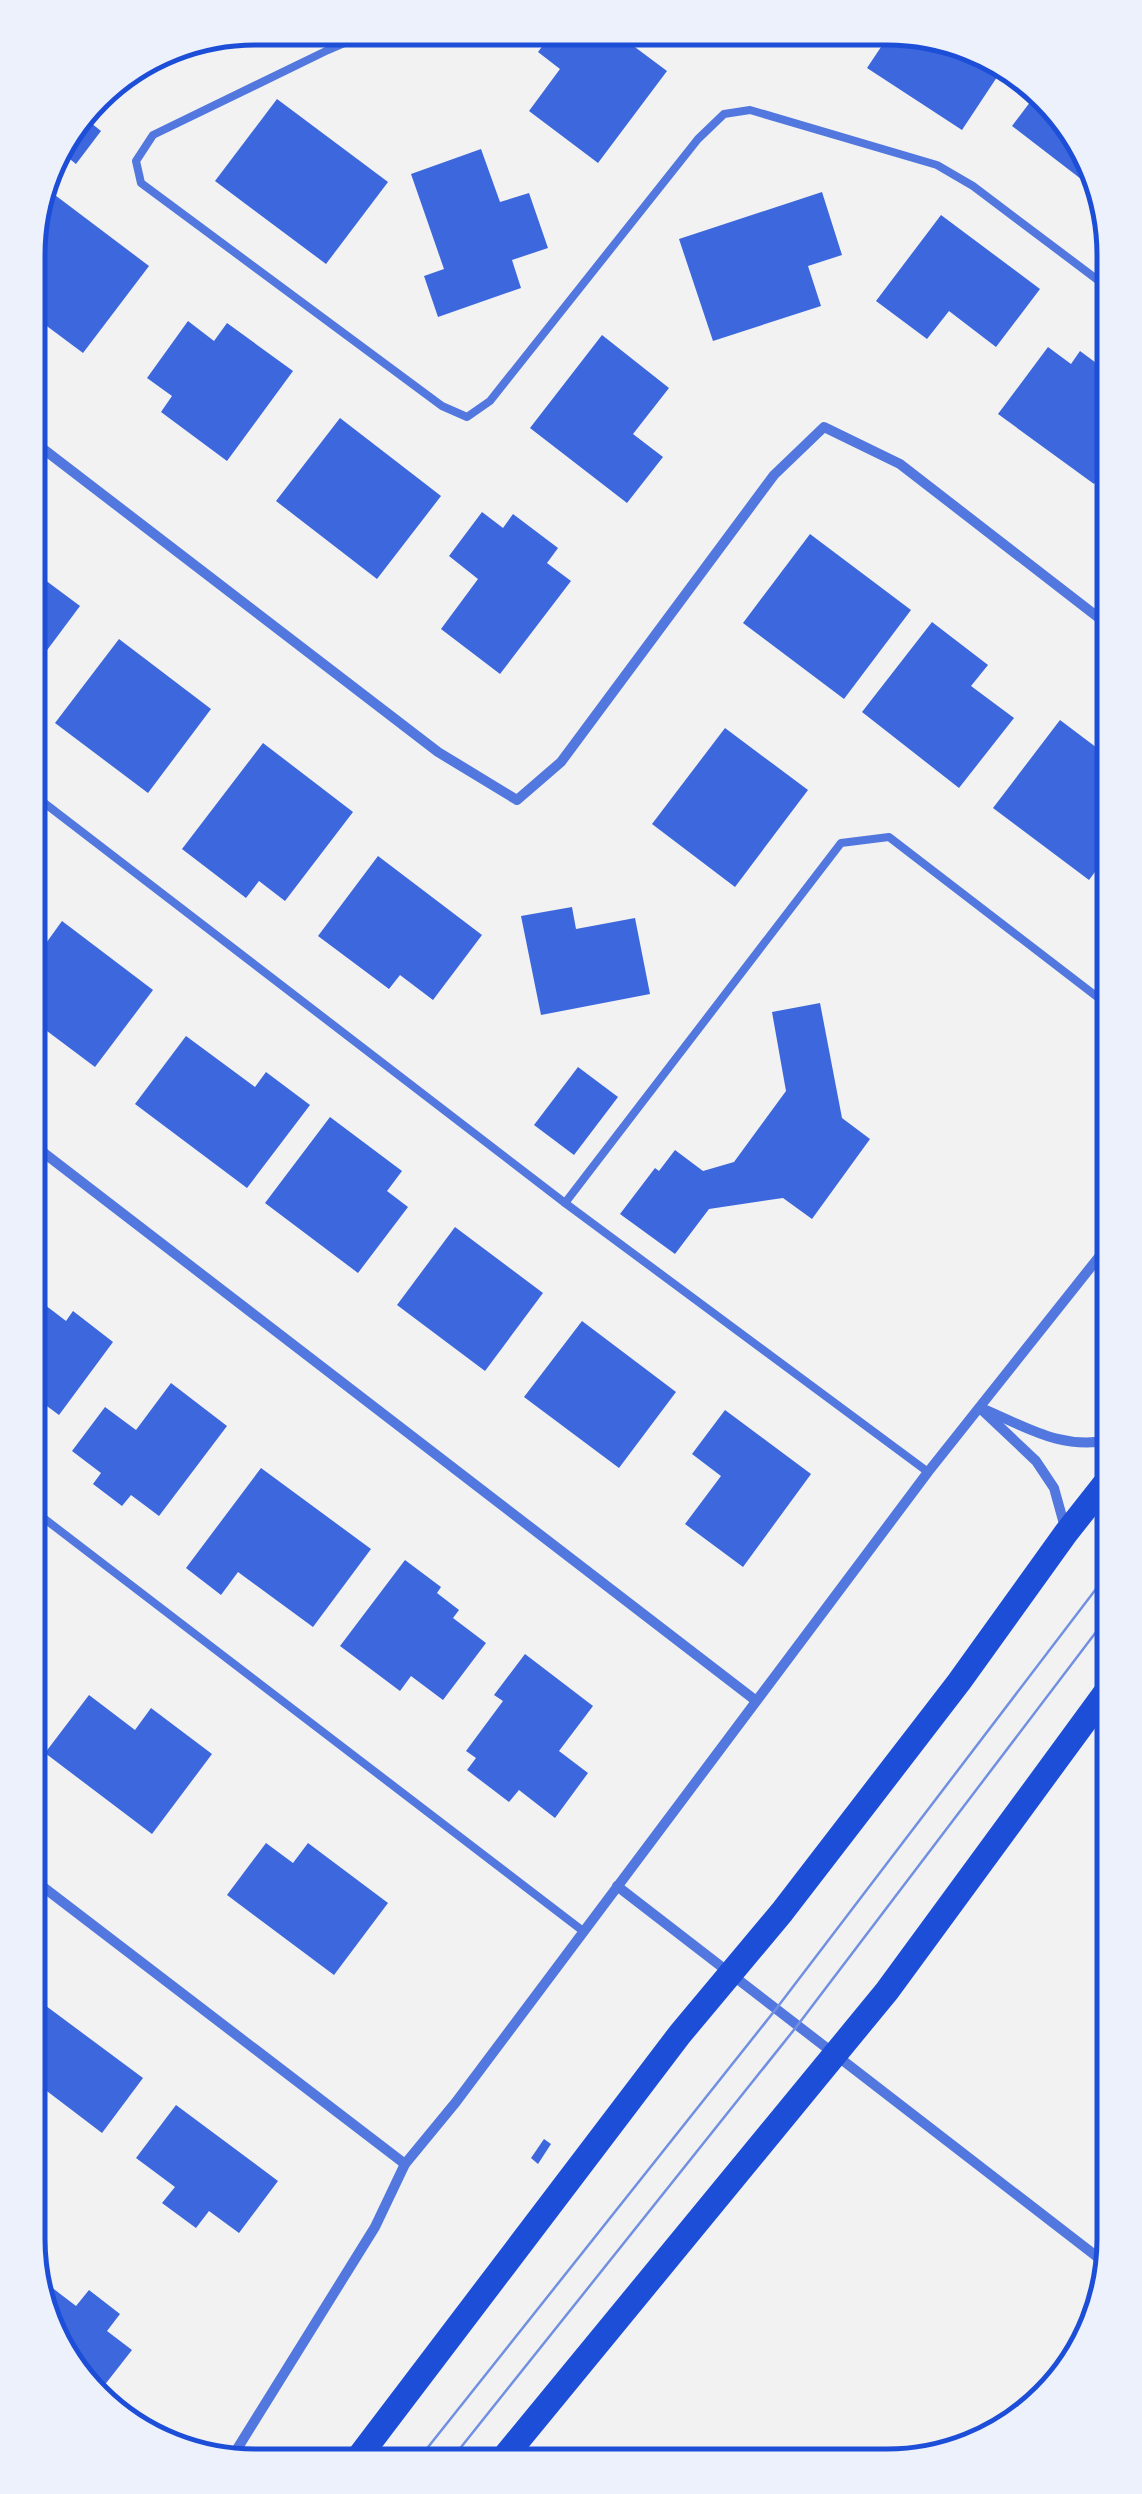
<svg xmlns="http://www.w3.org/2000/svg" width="1142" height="2494" viewBox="0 0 1142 2494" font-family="'PT Sans Narrow',sans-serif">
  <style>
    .building { fill: #3d67dc }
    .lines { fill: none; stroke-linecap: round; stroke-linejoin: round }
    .service { stroke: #5277de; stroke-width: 8 }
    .minor { stroke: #5277de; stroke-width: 10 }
    .primary { stroke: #1d4ed8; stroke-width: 25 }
    .tram { stroke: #7290e2; stroke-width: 2.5 }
    .rim { fill: none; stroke: #1d4ed8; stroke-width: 5 }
  </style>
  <rect width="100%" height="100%" fill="#f2f2f2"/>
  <g class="building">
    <polygon points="555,29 612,30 667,71 598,163 529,111 560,69 538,52"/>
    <polygon points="891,32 930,32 1003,68 962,130 867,68"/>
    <polygon points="169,45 171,46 102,98 98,93 105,84"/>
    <polygon points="1040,89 1107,196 1107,199 1012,126"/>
    <polygon points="277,99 388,182 326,264 215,181"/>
    <polygon points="81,115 101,131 76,164 56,148"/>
    <polygon points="481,149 500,202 529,193 548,248 512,260 521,288 438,317 424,276 444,269 411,174"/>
    <polygon points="43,186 149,266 83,353 28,312 28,240"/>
    <polygon points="822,192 842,255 808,266 821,306 713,341 679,239"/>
    <polygon points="941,215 1040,289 996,347 949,311 927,339 876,301"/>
    <polygon points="188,321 214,341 227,323 293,371 227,461 161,412 172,396 147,378"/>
    <polygon points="602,335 669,388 633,434 663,457 627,503 530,428"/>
    <polygon points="1048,347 1071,364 1080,351 1107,371 1108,471 1105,469 1094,484 998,414"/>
    <polygon points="340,418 441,496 377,579 276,501"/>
    <polygon points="482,512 503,528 513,514 558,548 547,563 571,581 500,674 441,629 478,579 449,556"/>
    <polygon points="810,534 911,610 844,699 743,623"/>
    <polygon points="29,568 80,606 30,673"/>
    <polygon points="932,622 988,665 971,686 1014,718 959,788 862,712"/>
    <polygon points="119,639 211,709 148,793 55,723"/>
    <polygon points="1060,720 1109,757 1109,853 1089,880 993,808"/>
    <polygon points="725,728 808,790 735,887 652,824"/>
    <polygon points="263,743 353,812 285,901 259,881 246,898 182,849"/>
    <polygon points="378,856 482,935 433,1000 400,975 389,989 318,936"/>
    <polygon points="572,907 576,929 635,918 650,994 541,1015 521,916"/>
    <polygon points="62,921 153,990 95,1067 31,1019 31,964"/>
    <polygon points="820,1003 842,1118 870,1139 812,1219 783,1198 709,1209 675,1254 620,1214 655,1168 659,1171 675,1150 703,1171 734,1162 786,1091 772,1012"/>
    <polygon points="186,1036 255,1087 266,1072 310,1105 247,1188 135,1104"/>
    <polygon points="578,1067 618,1097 574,1155 534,1125"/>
    <polygon points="330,1117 402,1171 387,1191 408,1207 358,1273 265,1203"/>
    <polygon points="455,1227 543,1293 485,1371 397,1305"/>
    <polygon points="32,1295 66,1321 73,1311 113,1342 59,1415 32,1395"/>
    <polygon points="582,1321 676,1392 619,1468 524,1397"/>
    <polygon points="171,1383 227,1426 159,1516 131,1495 122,1506 93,1484 101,1473 72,1451 105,1407 136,1430"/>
    <polygon points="725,1410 811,1474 743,1567 685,1524 721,1476 692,1454"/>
    <polygon points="261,1468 371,1549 313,1627 238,1572 221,1595 186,1568"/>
    <polygon points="405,1560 441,1587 437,1593 459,1610 453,1618 486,1643 443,1700 411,1676 400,1691 340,1646"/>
    <polygon points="525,1654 593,1706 559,1751 588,1773 555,1818 519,1790 509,1802 467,1770 476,1758 466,1751 503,1701 494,1695"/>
    <polygon points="89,1695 135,1730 151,1708 212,1754 152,1834 45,1753"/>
    <polygon points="266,1843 293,1863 308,1843 388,1903 334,1975 227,1895"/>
    <polygon points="38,2000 143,2078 102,2133 35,2082 34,2005"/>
    <polygon points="176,2105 278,2181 239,2233 209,2211 196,2228 162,2203 175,2187 136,2158"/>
    <polygon points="544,2139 551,2144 538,2164 531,2158"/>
    <polygon points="42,2280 76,2306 89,2290 120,2314 107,2331 132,2350 96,2396 35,2298 35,2288"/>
  </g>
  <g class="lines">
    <g class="service">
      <polyline points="379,28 328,50 153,135 136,161 141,183 442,406 467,417 490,401 698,139 724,114 750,110 937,165 973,186 1107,287"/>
      <polyline points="30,792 565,1203 928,1472"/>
      <polyline points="565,1203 841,843 889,837 1109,1006"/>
      <polyline points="33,1510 583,1931"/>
    </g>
    <g class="minor">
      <polyline points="29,438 438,752 517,800 561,762 774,475 824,427 900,464 1108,625"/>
      <polyline points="31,1143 755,1700"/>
      <polyline points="980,1408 1036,1461 1054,1488 1066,1531"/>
      <path d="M 986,1410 C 1030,1429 1062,1450 1111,1440"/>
      <polyline points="34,1880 405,2164"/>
      <polyline points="617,1886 1109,2266"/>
      <polyline points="229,2462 375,2227 405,2164 456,2102 928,1472 1110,1243"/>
    </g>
    <g class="primary">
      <polyline points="501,2461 887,1991 1112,1684"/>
      <polyline points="355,2462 680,2034 782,1912 959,1682 1066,1533 1111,1476"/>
    </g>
    <g class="tram">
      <polyline points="417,2461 776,2009 1112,1568"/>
      <polyline points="450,2461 797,2026 1112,1611"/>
    </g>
  </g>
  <path d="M0 0H1142V2494H0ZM255 45H887A210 210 0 0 1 1097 255V2239A210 210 0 0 1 887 2449H255A210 210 0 0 1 45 2239V255A210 210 0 0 1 255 45Z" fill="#edf1fc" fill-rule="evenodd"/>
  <path class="rim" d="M255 45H887A210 210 0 0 1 1097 255V2239A210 210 0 0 1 887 2449H255A210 210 0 0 1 45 2239V255A210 210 0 0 1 255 45Z"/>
</svg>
